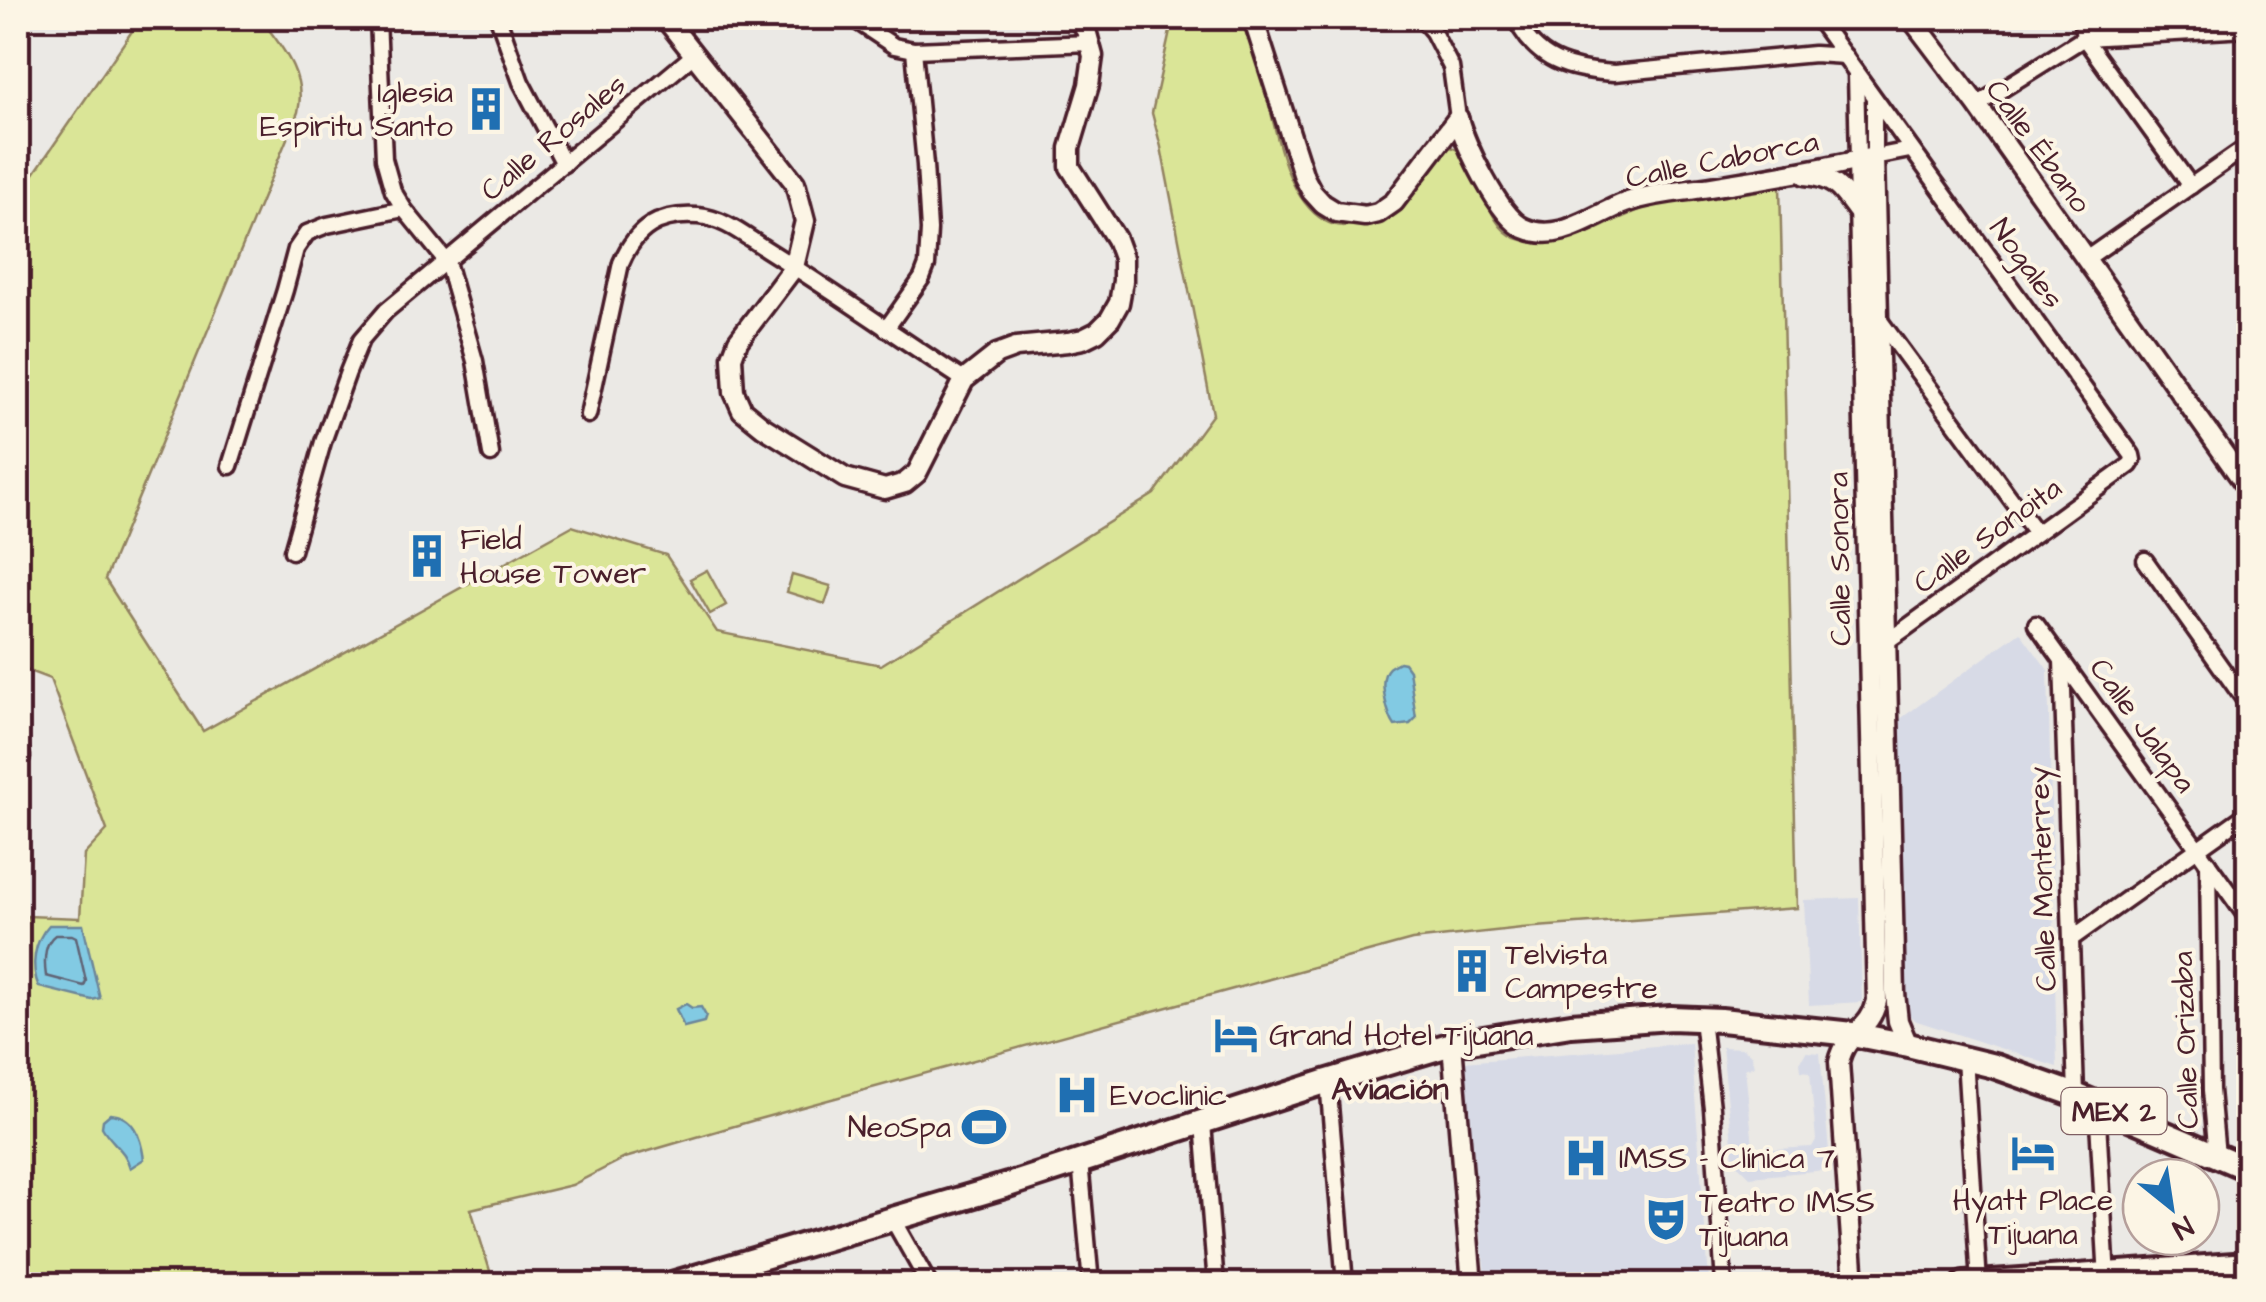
<svg xmlns="http://www.w3.org/2000/svg" width="2266" height="1302" viewBox="0 0 2266 1302" font-family="'Architects Daughter',sans-serif">
  <style>
    .built { fill: #d7dae6 }
    .green { fill: #dae597; stroke: #928261; stroke-width: 2.5 }
    .water { fill: #82cae3; stroke: #6c8699; stroke-width: 2.5 }
    .lines { fill: none; stroke-linecap: round; stroke-linejoin: round }
    .shore { stroke: #606375; stroke-width: 2.5 }
    .minor-casing { stroke: #4a1f2b; stroke-width: 21 }
    .tertiary-casing { stroke: #4a1f2b; stroke-width: 25 }
    .primary-casing { stroke: #4a1f2b; stroke-width: 30 }
    .minor { stroke: #fcf5e5; stroke-width: 14 }
    .tertiary { stroke: #fcf5e5; stroke-width: 18 }
    .primary { stroke: #fcf5e5; stroke-width: 22 }
    .labels { text-anchor: middle; stroke-width: 8; stroke-linejoin: round; paint-order: stroke }
    .shield { fill: #fcf5e5; stroke: #7f5f63; stroke-width: 2.5 }
    .shield-label { font-size: 28px; font-weight: bold; fill: #4a1f2b }
    .poi-label { font-size: 30px; fill: #4a1f2b; stroke: #fcf5e5; text-anchor: start }
    .street-label { font-size: 30px; fill: #4a1f2b; stroke: #fcf5e5 }
    .neighbourhood-label { font-size: 32px; font-weight: bold; fill: #4a1f2b; stroke: #fcf5e5 }
  </style>
  <rect width="100%" height="100%" fill="#ebe9e5"/>
  <filter id="ink" filterUnits="userSpaceOnUse"><feTurbulence type="fractalNoise" baseFrequency=".01" numOctaves="2"/><feDisplacementMap in="SourceGraphic" scale="20" xChannelSelector="R" yChannelSelector="G"/><feConvolveMatrix kernelMatrix="1 2 1 2 8 2 1 2 1" color-interpolation-filters="sRGB"/></filter>
  <g filter="url(#ink)">
    <g class="built">
      <polygon points="2020,632 2048,670 2057,1067 1914,1020 1903,1008 1896,722"/>
      <polygon points="1859,898 1862,1002 1809,1005 1804,900"/>
      <polygon points="1691,1043 1709,1281 1656,1284 1486,1284 1464,1062"/>
      <polygon points="1722,1047 1743,1048 1752,1056 1754,1067 1745,1068 1753,1146 1759,1150 1812,1147 1816,1140 1810,1072 1801,1071 1800,1062 1806,1052 1820,1053 1830,1162 1825,1165 1825,1170 1750,1177 1734,1161"/>
    </g>
    <g class="green">
      <path d="M 141,18 L 260,18 C 281,46 307,74 298,112 L 105,579 L 203,731 L 572,526 L 666,555 L 717,632 L 881,665 L 1154,494 L 1213,414 L 1161,147 L 1152,113 L 1173,18 L 1242,18 C 1249,37 1256,56 1262,76 C 1275,120 1282,196 1325,221 C 1337,228 1349,226 1362,224 C 1372,223 1383,222 1392,217 C 1421,198 1424,159 1451,147 C 1486,158 1480,224 1516,238 C 1567,257 1605,219 1654,205 L 1780,185 L 1797,908 L 1522,928 L 1412,940 L 755,1120 L 625,1158 L 572,1185 L 471,1209 L 494,1284 L 18,1284 L 18,958 L 27,916 L 80,918 L 84,855 L 107,830 L 50,679 L 18,667 L 18,197 Z"/>
      <polygon points="707,570 726,605 710,614 690,579"/>
      <polygon points="792,575 831,586 825,604 787,592"/>
    </g>
    <g class="water">
      <path d="M 1399,662 L 1404,663 L 1409,670 L 1416,718 L 1410,724 L 1395,726 C 1388,716 1380,686 1385,674 C 1388,666 1392,666 1399,662 Z"/>
      <path d="M 49,925 L 83,925 L 100,998 L 92,1000 L 39,987 C 30,967 34,941 49,925 Z"/>
      <polygon points="686,1004 692,1008 701,1007 706,1016 704,1022 684,1027 676,1009"/>
      <path d="M 110,1114 C 134,1115 141,1138 144,1159 L 130,1168 C 126,1150 111,1143 102,1127 L 103,1120 Z"/>
    </g>
    <g class="lines">
      <path class="shore" d="M 55,935 L 72,935 L 76,937 L 86,981 L 84,986 L 46,976 C 44,962 43,944 55,935 Z"/>
      <g class="minor-casing">
        <g id="minor">
          <polyline points="378,18 384,159 393,191 404,209 447,262 475,361 491,454"/>
          <polyline points="498,18 521,82 564,164"/>
          <polyline points="852,18 894,46 914,50 1090,43"/>
          <polyline points="1421,18 1433,32 1451,67 1458,118"/>
          <path d="M 1515,18 C 1536,61 1568,70 1614,73 L 1814,54 L 1845,56"/>
          <polyline points="1817,18 2132,455 2133,460 2130,465 1906,628 1886,642 1878,643"/>
          <polyline points="2081,18 2084,38 2191,186"/>
          <polyline points="18,21 19,18"/>
          <polyline points="1856,73 1858,160"/>
          <polyline points="1874,100 1874,157 1910,150"/>
          <polyline points="1977,105 2084,38 2248,29"/>
          <polyline points="2086,259 2248,146"/>
          <polyline points="1878,318 2036,533"/>
          <polyline points="886,329 922,278 927,265 929,230 925,165 914,50"/>
          <path d="M 588,415 L 621,263 C 636,228 659,213 698,216 C 724,218 745,236 766,249 C 833,291 898,337 964,380"/>
          <polyline points="230,466 285,290 296,249 307,233 327,225 404,209"/>
          <polyline points="292,551 323,442 348,372 361,340 386,311 695,54"/>
          <polyline points="2145,560 2248,705"/>
          <polyline points="2036,624 2248,919"/>
          <polyline points="2062,660 2076,1095"/>
          <polyline points="18,737 22,757"/>
          <polyline points="2208,863 2211,1090 2217,1156"/>
          <polyline points="2071,939 2248,813"/>
          <polyline points="1702,1019 1712,1108 1724,1284"/>
          <polyline points="1965,1058 1979,1284"/>
          <polyline points="1328,1081 1345,1284"/>
          <polyline points="2097,1103 2107,1279"/>
          <polyline points="1203,1123 1216,1284"/>
          <polyline points="1080,1161 1091,1284"/>
          <polyline points="893,1220 929,1284"/>
        </g>
      </g>
      <g class="tertiary-casing">
        <g id="tertiary">
          <polyline points="665,18 795,183 805,221 794,267 738,341 732,357 734,392 742,410 763,427 845,478 885,489 905,483 917,473 964,380 997,354 1016,347 1068,342 1083,339 1097,332 1110,319 1119,303 1123,281 1123,258 1116,239 1070,167 1070,148 1089,85 1093,56 1086,30 1077,18"/>
          <polyline points="1253,18 1304,177 1312,192 1323,204 1336,212 1365,216 1378,213 1394,202 1458,118"/>
          <polyline points="1911,18 1977,105 2248,488"/>
          <path d="M 1458,118 C 1465,144 1499,217 1524,228 C 1559,244 1593,215 1625,203 C 1655,192 1691,191 1723,185 C 1774,177 1824,168 1874,157 L 1895,993 L 1898,1021 L 1908,1045"/>
          <path d="M 1805,175 C 1836,178 1841,189 1858,212"/>
          <polyline points="1452,1044 1472,1284"/>
          <path d="M 1854,1284 L 1839,1062 C 1847,1029 1869,1033 1877,1001 L 1858,160"/>
        </g>
      </g>
      <g class="primary-casing">
        <g id="primary">
          <polyline points="672,1284 1008,1185 1328,1081 1452,1044 1571,1025 1671,1018 1721,1020 1852,1034 1908,1045 1994,1066 2076,1095 2248,1169"/>
          <polyline points="1964,1284 2248,1264"/>
        </g>
      </g>
      <use href="#minor" class="minor"/>
      <use href="#tertiary" class="tertiary"/>
      <use href="#primary" class="primary"/>
    </g>
  </g>
  <defs>
    <g id="building-bare" transform="scale(3.45)"><path d="M-4-6H4V6H1V3H-1V6H-4ZM-2.5-4.3h1.7v1.8h-1.7ZM.8-4.3h1.7v1.8H.8ZM-2.5-1h1.7V.8h-1.7ZM.8-1h1.7V.8H.8Z" fill="#1f6fb2" stroke="#fcf5e5" stroke-width="2.5" paint-order="stroke"/></g>
    <g id="hotel-bare" transform="scale(3.45)"><path d="M-6-4.5h1.5V1H6V5H4.5V3h-9V5H-6ZM-4 0a1.8 1.8 0 1 1 3.6 0ZM.5 0V-2.5h3Q6-2.5 6 0Z" fill="#1f6fb2" stroke="#fcf5e5" stroke-width="2.5" paint-order="stroke"/></g>
    <g id="hospital-bare" transform="scale(3.45)"><path d="M-5-5h3v3.5h4V-5h3V5h-3V1.5h-4V5h-3Z" fill="#1f6fb2" stroke="#fcf5e5" stroke-width="2.5" paint-order="stroke"/></g>
    <g id="stadium-bare" transform="scale(3.45)"><path d="M0-5a6.5 5 0 1 0 0 10a6.5 5 0 1 0 0-10ZM-3.5-1.8h7v3.6h-7Z" fill="#1f6fb2" stroke="#fcf5e5" stroke-width="2.5" paint-order="stroke"/></g>
    <g id="theatre-bare" transform="scale(3.45)"><path d="M-5-5.5Q0-4 5-5.5V0Q5 5 0 6Q-5 5-5 0ZM-3.3-2.5H-1v1.5H-3.3ZM1-2.5H3.3v1.5H1ZM-2.8 1Q0 5.5 2.8 1Z" fill="#1f6fb2" stroke="#fcf5e5" stroke-width="2.5" paint-order="stroke"/></g>
  </defs>
  <g fill-rule="evenodd">
    <use href="#building-bare" x="486" y="109"/>
    <use href="#building-bare" x="427" y="556"/>
    <use href="#building-bare" x="1472" y="971"/>
    <use href="#hotel-bare" x="1236" y="1035"/>
    <use href="#hospital-bare" x="1077" y="1095"/>
    <use href="#stadium-bare" x="984" y="1127"/>
    <use href="#hotel-bare" x="2033" y="1153"/>
    <use href="#hospital-bare" x="1586" y="1158"/>
    <use href="#theatre-bare" x="1666" y="1219"/>
  </g>
  <g class="labels">
    <rect class="shield" x="2061.5" y="1088" width="105" height="46" rx="8"/>
    <g class="shield-label">
      <text x="2114" y="1121">MEX 2</text>
    </g>
    <g class="poi-label">
      <text x="453" y="102" text-anchor="end">Iglesia<tspan x="453" dy="34">Espiritu Santo</tspan></text>
      <text x="460" y="549">Field<tspan x="460" dy="34">House Tower</tspan></text>
      <text x="1505" y="964">Telvista<tspan x="1505" dy="34">Campestre</tspan></text>
      <text x="1269" y="1045">Grand Hotel Tijuana</text>
      <text x="1110" y="1105">Evoclinic</text>
      <text x="951" y="1137" text-anchor="end">NeoSpa</text>
      <text x="1619" y="1168">IMSS - Clínica 7</text>
      <text x="2033" y="1210" text-anchor="middle">Hyatt Place<tspan x="2033" dy="34">Tijuana</tspan></text>
      <text x="1699" y="1212">Teatro IMSS<tspan x="1699" dy="34">Tijuana</tspan></text>
    </g>
    <g class="street-label">
      <text transform="translate(553 137) rotate(-40)" y="10">Calle Rosales</text>
      <text transform="translate(2039 146) rotate(54)" y="10">Calle Ébano</text>
      <text transform="translate(1722 159) rotate(-11)" y="10">Calle Caborca</text>
      <text transform="translate(2027 263) rotate(54)" y="10">Nogales</text>
      <text transform="translate(1987 535) rotate(-36)" y="10">Calle Sonoita</text>
      <text transform="translate(1839 559) rotate(-91)" y="10">Calle Sonora</text>
      <text transform="translate(2143 725) rotate(54)" y="10">Calle Jalapa</text>
      <text transform="translate(2042 879) rotate(-92)" y="10">Calle Monterrey</text>
      <text transform="translate(2185 1040) rotate(-92)" y="10">Calle Orizaba</text>
    </g>
    <g class="neighbourhood-label">
      <text x="1390" y="1099">Aviación</text>
    </g>
  </g>
  <rect width="2266" height="1302" fill="none" stroke="#fcf5e5" stroke-width="60"/>
  <rect x="30" y="30" width="2206" height="1242" fill="none" stroke="#4a1f2b" stroke-width="4" filter="url(#ink)"/>
  <g transform="translate(2171 1207) rotate(150)"><circle r="48" fill="#fcf5e5" stroke="#b59f9b" stroke-width="2.5"/>
  <path d="M0-8L18 38L0 25L-18 38Z" fill="#1f6fb2"/>
  <text y="-15" font-size="28" font-weight="bold" text-anchor="middle" fill="#4a1f2b">N</text>
  </g>
</svg>
